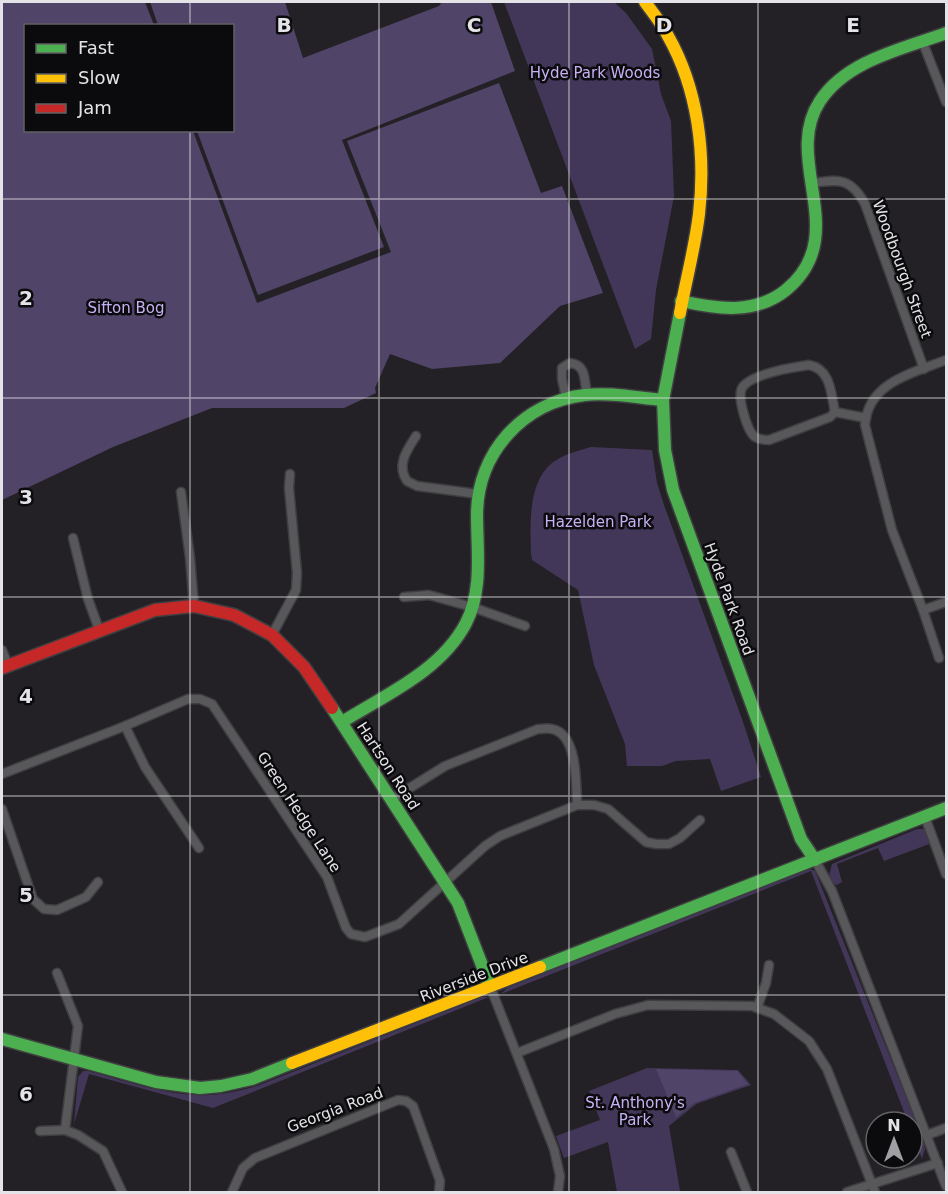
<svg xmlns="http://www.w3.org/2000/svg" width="948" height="1194" viewBox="0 0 948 1194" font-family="'DejaVu Sans',sans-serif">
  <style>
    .green { fill: #433759 }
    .forest { fill: #504468 }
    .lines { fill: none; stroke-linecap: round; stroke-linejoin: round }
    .street-casing { stroke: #3f3e41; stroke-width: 11 }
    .fast-casing { stroke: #3f3e41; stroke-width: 15 }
    .slow-casing { stroke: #3f3e41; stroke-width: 15 }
    .jam-casing { stroke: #3f3e41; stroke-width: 15 }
    .street { stroke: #58575a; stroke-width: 8 }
    .fast { stroke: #4caf50; stroke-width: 12 }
    .slow { stroke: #ffc107; stroke-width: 12 }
    .jam { stroke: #c62828; stroke-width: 12 }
    .grid { fill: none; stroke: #e4e3e7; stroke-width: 1.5; stroke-opacity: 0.55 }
    .labels { text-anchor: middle; stroke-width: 5; stroke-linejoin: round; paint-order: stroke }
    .park-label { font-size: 15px; fill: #c7b1f5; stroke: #0b0b0d }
    .street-label { font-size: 15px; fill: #e4e3e7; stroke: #0b0b0d }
    .grid-label { font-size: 20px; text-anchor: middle; font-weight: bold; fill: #e4e3e7; stroke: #0b0b0d; stroke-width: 5; stroke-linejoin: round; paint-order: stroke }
  </style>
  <rect width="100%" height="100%" fill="#232125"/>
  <g class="green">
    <polygon points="504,2 614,2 626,13 652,49 661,94 671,121 674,196 656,290 651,339 635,349"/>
    <path d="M 591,447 L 652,450 L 657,483 L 664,505 L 742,719 L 761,777 L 721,791 L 710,759 L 676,761 L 662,766 L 627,766 L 625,744 L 594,665 L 578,590 L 532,560 L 531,553 C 530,525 528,482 552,463 C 564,454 577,451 591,447 Z"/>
    <polygon points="917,829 924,829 932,843 884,861 878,848 837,864 842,882 837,885 833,883 829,876 832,864"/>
    <polygon points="810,869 815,871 923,1139 925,1149 922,1159 912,1132 912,1122 908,1122 811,871 501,994 507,988"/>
    <path d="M 482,997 L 489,997 L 213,1108 L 89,1074 L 74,1124 L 78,1077 L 83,1071 L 88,1071 C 129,1082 169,1097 211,1095 C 227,1094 242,1090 257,1086 Z"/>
    <polygon points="647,1068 738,1070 751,1085 696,1104 669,1126 680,1191 617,1192 608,1142 564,1158 556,1136 600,1120 589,1091"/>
  </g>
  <g class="forest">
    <polygon points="2,2 145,2 154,25 26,26 26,130 193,131 257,303 391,252 347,141 499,83 541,193 562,186 603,293 560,306 500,363 432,369 390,354 375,388 376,393 344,408 212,408 113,447 2,500"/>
    <polygon points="150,2 285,2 303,58 439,6 442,2 491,2 515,71 342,140 384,247 258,295 197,131 232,130 232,26 158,25"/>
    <polygon points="656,1069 737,1071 748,1084 694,1103 676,1117"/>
  </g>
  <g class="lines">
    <g class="street-casing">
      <g id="street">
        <polyline points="923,43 946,102"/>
        <path d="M 813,183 C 839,179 851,178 865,204 L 924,369"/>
        <path d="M 566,397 L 562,379 L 562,368 L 570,363 C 587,365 584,381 587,394"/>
        <path d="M 835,412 C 831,394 831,369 809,365 C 794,367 750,374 742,388 C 737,397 747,431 755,437 C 760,440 764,440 769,440 L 830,417 L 835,412 L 866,418"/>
        <path d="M 416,436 C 407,450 396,465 407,481 L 417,486 L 478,494"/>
        <polyline points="181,492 190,558 194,606"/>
        <polyline points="73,538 88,599 100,632"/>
        <polyline points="404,597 429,595 472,607 525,626"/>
        <polyline points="923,610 946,602"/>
        <polyline points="272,635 296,590 297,573 289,488 290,474"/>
        <polyline points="2,650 8,665"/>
        <path d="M 939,658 L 923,610 L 892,530 L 865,425 C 868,382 913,373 946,360"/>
        <polyline points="125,726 145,767 199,848"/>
        <polyline points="2,774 125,726 188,699 200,699 212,704 327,877 346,928 351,934 365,937 399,924 485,846 500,836 577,805 594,805 608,809 646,842 656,844 669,844 680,838 700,820"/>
        <path d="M 392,799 L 445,766 L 538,729 C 542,729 548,728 552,729 C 578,734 576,784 577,805"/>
        <polyline points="2,809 33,899 44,909 57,910 86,897 98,882"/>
        <polyline points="925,817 946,874"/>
        <polyline points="815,860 832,891 946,1186"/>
        <polyline points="57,973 78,1026 65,1130 78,1135 103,1151 122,1192"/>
        <polyline points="490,986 554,1149 560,1176 558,1192"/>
        <polyline points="757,1008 766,983 769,965"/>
        <polyline points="517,1053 615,1014 648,1005 752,1006 774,1014 809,1041 827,1069 875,1192"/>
        <polyline points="40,1131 65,1130"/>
        <polyline points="927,1135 946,1128"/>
        <polyline points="731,1152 747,1192"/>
        <polyline points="232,1192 243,1168 255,1158 398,1100 406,1101 413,1106 440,1181 439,1192"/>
        <polyline points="847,1192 938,1163"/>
      </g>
    </g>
    <g class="fast-casing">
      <g id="fast">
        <path d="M 681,301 C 717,309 755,315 786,290 C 853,235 781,160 820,101 C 847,60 903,49 946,33"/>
        <polyline points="680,313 663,400 665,450 673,490 801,839 815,860"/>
        <polyline points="332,708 458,903 490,986"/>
        <path d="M 342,722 C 385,695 441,671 466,623 C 483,590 477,551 477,515 C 477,453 523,402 585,395 C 611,392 638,398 663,400"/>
        <polyline points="540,967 946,808"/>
        <polyline points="2,1039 156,1082 200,1088 221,1086 252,1079 292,1063"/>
      </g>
    </g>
    <g class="slow-casing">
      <g id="slow">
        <path d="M 645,2 C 653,13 662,24 668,36 C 698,89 706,154 699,214 C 695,247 686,280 680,313"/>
        <polyline points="292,1063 540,967"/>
      </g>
    </g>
    <g class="jam-casing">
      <polyline id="jam" points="2,668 155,610 194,606 234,615 272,635 304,667 332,708"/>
    </g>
    <use href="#street" class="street"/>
    <use href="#fast" class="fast"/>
    <use href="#slow" class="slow"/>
    <use href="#jam" class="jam"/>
  </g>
  <path class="grid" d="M 190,2 L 190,26M 379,2 L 379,1192M 569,2 L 569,1192M 758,2 L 758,1192M 190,130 L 190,1192M 2,199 L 946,199M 2,398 L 946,398M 2,597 L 946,597M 2,796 L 946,796M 2,995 L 946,995"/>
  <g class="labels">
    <g class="park-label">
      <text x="595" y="78">Hyde Park Woods</text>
      <text x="126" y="313">Sifton Bog</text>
      <text x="598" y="527">Hazelden Park</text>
      <text x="635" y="1108">St. Anthony's<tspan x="635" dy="17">Park</tspan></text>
    </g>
    <g class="street-label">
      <text transform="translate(902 269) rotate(70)" y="5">Woodbourgh Street</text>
      <text transform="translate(729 599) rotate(70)" y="5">Hyde Park Road</text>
      <text transform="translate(388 766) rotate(57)" y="5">Hartson Road</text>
      <text transform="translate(299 812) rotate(57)" y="5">Green Hedge Lane</text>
      <text transform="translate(474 977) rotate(-21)" y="5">Riverside Drive</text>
      <text transform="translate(335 1110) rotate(-21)" y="5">Georgia Road</text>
    </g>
  </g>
  <g class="grid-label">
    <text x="284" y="32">B</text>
    <text x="474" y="32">C</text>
    <text x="664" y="32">D</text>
    <text x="853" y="32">E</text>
    <text x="26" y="305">2</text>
    <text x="26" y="504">3</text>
    <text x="26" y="703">4</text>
    <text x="26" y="902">5</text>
    <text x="26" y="1101">6</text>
  </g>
  <rect width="948" height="1194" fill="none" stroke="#e4e3e7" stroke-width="6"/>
  <rect x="24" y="24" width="210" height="108" fill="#0b0b0d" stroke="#626164" stroke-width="1.5"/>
  <rect x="36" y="44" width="30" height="9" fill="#4caf50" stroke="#626164" stroke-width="1.5"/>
  <text x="78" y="54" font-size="18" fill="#e4e3e7">Fast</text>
  <rect x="36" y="74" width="30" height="9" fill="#ffc107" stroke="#626164" stroke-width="1.5"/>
  <text x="78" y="84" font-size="18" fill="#e4e3e7">Slow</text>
  <rect x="36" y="104" width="30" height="9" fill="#c62828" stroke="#626164" stroke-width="1.5"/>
  <text x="78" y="114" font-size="18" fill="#e4e3e7">Jam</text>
  <g transform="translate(894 1140)"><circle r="28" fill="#0b0b0d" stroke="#626164" stroke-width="1.5"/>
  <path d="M0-4.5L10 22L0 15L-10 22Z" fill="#a09fa3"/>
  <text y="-9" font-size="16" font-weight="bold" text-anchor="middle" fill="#e4e3e7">N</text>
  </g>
</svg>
